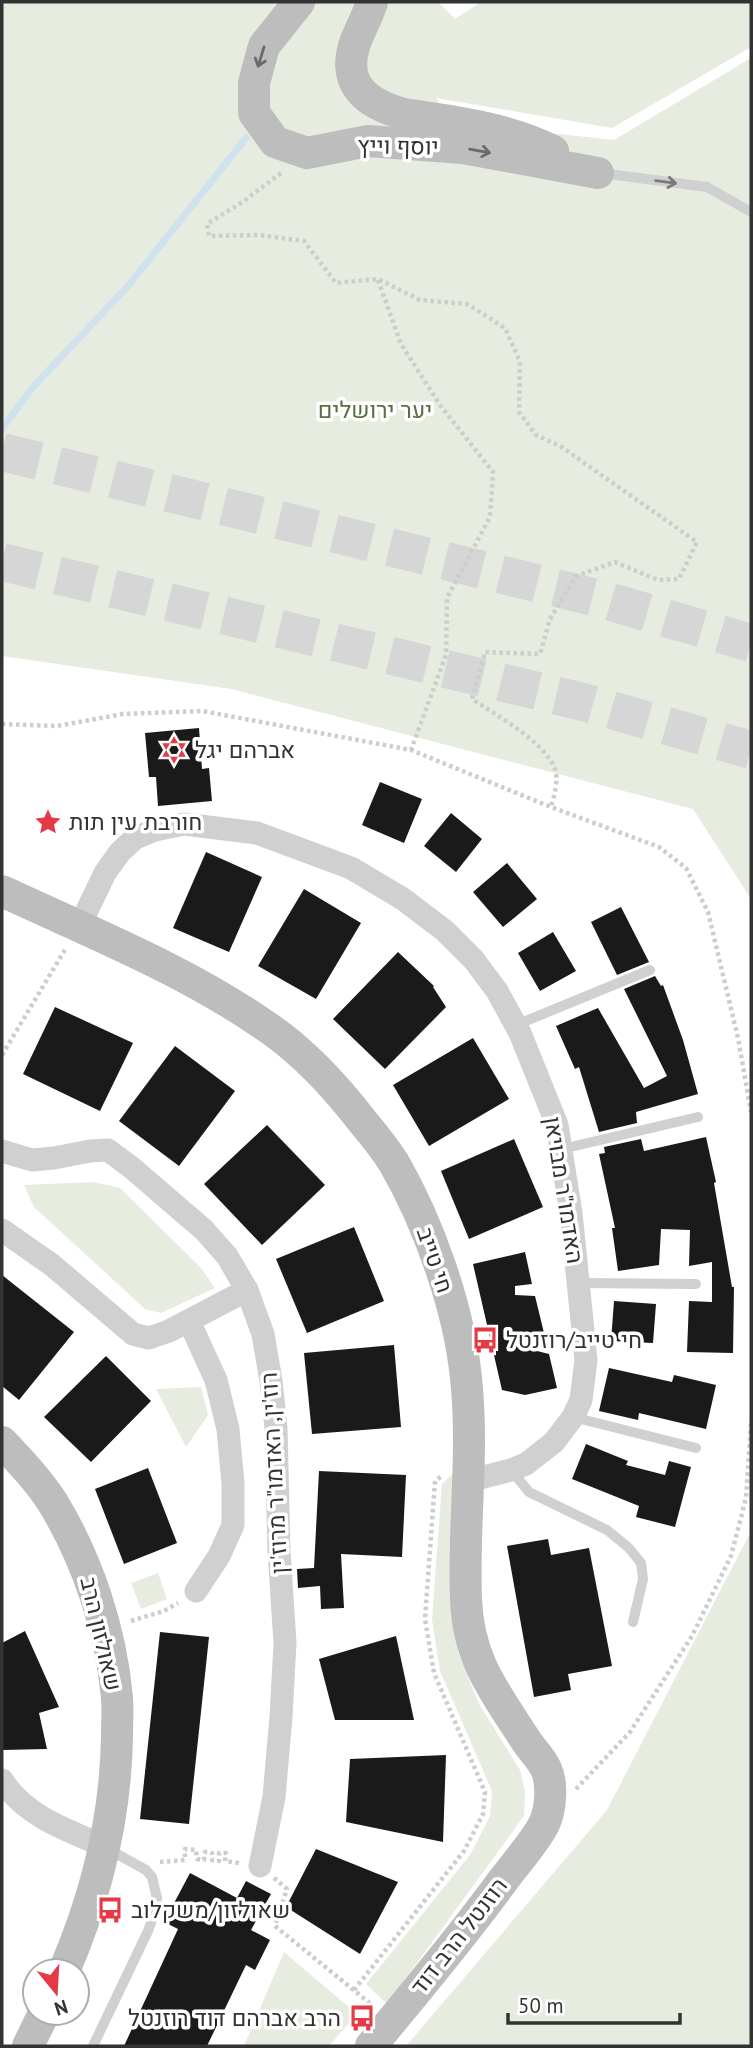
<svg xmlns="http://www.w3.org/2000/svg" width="753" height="2048" viewBox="0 0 753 2048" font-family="'PT Sans',Heebo,sans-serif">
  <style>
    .green { fill: #e6ecdf }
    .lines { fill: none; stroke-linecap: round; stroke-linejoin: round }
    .stream { stroke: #cfe2ee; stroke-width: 7 }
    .building { fill: #1a1a1a }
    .highway-tunnel { stroke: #d6d6d6; stroke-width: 38; stroke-dasharray: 38 19; stroke-linecap: butt }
    .path { stroke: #cdcdcd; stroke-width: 4.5; stroke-dasharray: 3.5 3.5; stroke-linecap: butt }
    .lane { stroke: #d0d0d0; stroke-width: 10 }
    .street { stroke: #d0d0d0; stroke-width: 23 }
    .secondary { stroke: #bdbdbd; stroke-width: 32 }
    .oneway { stroke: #6a6a6a }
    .oneway2 { stroke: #7a7a7a }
    .labels { text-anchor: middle; stroke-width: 7; stroke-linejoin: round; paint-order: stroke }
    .street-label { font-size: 23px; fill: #333; stroke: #fff }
    .park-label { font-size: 23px; fill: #56703f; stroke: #fff }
    .poi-label { font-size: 23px; fill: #333; stroke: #fff; text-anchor: start }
  </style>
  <rect width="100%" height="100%" fill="#fff"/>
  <g class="green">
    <polygon points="2,2 438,2 455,19 481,2 751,2 751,47 612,128 436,98 443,110 495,127 614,140 751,58 751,899 693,809 231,689 2,656"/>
    <polygon points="94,1182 120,1188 201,1268 215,1288 161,1313 145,1309 34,1207 24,1185"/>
    <polygon points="201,1387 208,1415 186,1447 156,1389"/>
    <polygon points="462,1465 451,1600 458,1652 479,1704 520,1770 525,1791 524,1816 387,2004 366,1984 470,1855 490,1816 492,1791 440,1671 432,1619 442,1484"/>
    <polygon points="751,1531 751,2046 406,2046 607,1810"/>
    <polygon points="158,1573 167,1599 141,1609 131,1583"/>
    <polygon points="284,1952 357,2014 329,2046 244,2046"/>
  </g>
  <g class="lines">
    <polyline class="stream" points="2,429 32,388 128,286 246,138"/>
  </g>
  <g class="building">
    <polygon points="199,728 202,769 209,768 212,801 158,806 156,777 149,777 145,733"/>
    <polygon points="380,782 422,799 404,843 362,825"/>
    <polygon points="451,813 482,839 456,872 424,846"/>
    <polygon points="206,852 262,877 229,952 173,928"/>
    <polygon points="507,863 537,899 503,927 473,892"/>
    <polygon points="304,889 361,923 316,999 258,966"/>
    <polygon points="621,907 649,962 617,975 591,922"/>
    <polygon points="553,932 576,971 540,991 518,953"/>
    <polygon points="398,952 434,986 433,987 446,1007 385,1069 333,1019"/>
    <polygon points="655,976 661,986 663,985 683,1040 698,1094 636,1112 637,1123 599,1132 579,1067 575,1069 556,1026 598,1008 644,1088 667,1076 624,989"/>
    <polygon points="55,1007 133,1043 100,1111 23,1074"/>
    <polygon points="473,1038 509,1099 429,1146 393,1085"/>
    <polygon points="175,1046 235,1091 179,1166 119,1121"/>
    <polygon points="267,1125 325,1185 262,1245 204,1184"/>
    <polygon points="706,1137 716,1182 714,1183 732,1287 734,1287 733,1353 687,1352 689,1301 712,1302 712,1262 689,1266 690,1230 661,1229 659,1265 618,1271 612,1228 615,1228 599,1154 605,1153 604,1147 641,1139 644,1151"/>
    <polygon points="514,1139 543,1207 469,1239 441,1171"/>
    <polygon points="354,1227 384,1301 307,1333 276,1259"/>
    <polygon points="525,1252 532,1284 515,1286 515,1295 535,1296 545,1337 539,1336 537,1351 549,1354 557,1388 525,1395 502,1390 473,1264"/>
    <polygon points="2,1275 74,1332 19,1400 2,1386"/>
    <polygon points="614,1301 656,1304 653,1343 611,1341"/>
    <polygon points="394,1345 401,1427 312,1434 304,1353"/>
    <polygon points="106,1356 151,1401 91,1462 44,1417"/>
    <polygon points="609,1368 672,1382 674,1375 716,1385 706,1429 639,1413 638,1420 599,1411"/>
    <polygon points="586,1444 628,1461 626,1465 665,1475 669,1461 691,1467 675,1527 636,1517 639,1506 572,1479"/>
    <polygon points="148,1468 177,1543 124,1564 95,1489"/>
    <polygon points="319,1471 406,1475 402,1557 341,1554 344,1608 321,1609 320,1586 298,1588 297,1569 314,1568"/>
    <polygon points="548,1539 551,1555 589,1548 612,1666 568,1674 571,1690 534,1697 507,1546"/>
    <polygon points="25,1631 59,1707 39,1713 47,1749 3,1750 2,1741 2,1643"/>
    <polygon points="160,1632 209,1637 189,1824 140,1819"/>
    <polygon points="396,1636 414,1720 335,1720 319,1659"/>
    <polygon points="446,1755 443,1842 346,1822 350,1759"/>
    <polygon points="316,1849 398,1882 360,1954 286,1907"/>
    <polygon points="190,1873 237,1898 246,1881 271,1894 251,1930 270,1940 255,1970 246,1965 207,2046 124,2046 178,1929 164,1922"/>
  </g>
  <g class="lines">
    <g class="highway-tunnel">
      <polyline points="2,452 601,599 751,643"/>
      <polyline points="2,562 583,702 751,750"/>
    </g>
    <g class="path">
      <path d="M 281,173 L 244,201 L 207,224 L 209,236 L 259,235 L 304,241 L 336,283 L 378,279 L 420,300 L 467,304 L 505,328 L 520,362 L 519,412 L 536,435 L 560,446 L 697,542 L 679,579 L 658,580 L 615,562 L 576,576 L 550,619 L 540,654 L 485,652 L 472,699 C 496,715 545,742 555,769 C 559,779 554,796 551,807"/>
      <polyline points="378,280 401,344 440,405 493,472 490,517 447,598 446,655 411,750"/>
      <polyline points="2,724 57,726 123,714 202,711 411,750 551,807 659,847 686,868 708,912 738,1038 751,1112"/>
      <polyline points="2,1055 66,948"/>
      <polyline points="131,1621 164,1611 178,1603"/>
      <polyline points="576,1789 630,1732 692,1636 731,1556 746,1498 751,1423"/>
      <polyline points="160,1862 185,1860 185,1849 196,1850 197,1859 204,1860 205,1852 212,1853 212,1860 219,1861 219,1853 226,1853 225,1861 239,1863"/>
      <polyline points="274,1878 287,1889 275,1926 372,2005"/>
      <polyline points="354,1990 464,1851 483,1814 485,1792 434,1673 425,1619 435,1481 443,1475"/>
    </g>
    <g class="lane">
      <polyline points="601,173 707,187 751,212"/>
      <polyline points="516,1025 650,970"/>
      <polyline points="562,1149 698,1117"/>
      <polyline points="578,1283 696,1284"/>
      <polyline points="573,1417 696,1448"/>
      <polyline points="511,1470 529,1492 607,1530 629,1548 641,1563 643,1579 633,1622"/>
      <polyline points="93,2046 148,1931 156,1909 157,1898 152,1877 146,1870 106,1848"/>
    </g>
    <g class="street">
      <polyline points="79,927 105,873 120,852 135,838 155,830 184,824 257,833 351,868 403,899 445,931 474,960 497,991 520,1033 557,1125 571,1213 586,1360 581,1400 573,1417 554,1442 526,1464 511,1470 468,1481"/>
      <polyline points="2,1151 32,1160 54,1158 90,1151 108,1150 132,1168 204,1230 227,1256 247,1290"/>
      <polyline points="2,1230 52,1265 133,1334 149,1338 169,1331 247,1290 263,1334 271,1381 276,1428 279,1551 285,1643 281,1717 274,1797 260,1866"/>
      <polyline points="189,1321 216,1380 228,1429 233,1484 233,1525 219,1556 196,1591"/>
      <path d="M 2,1780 C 25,1816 66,1830 104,1846"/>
    </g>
    <g class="secondary">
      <polyline points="299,2 264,46 254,83 254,113 275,142 307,153 368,141 463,148 598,173"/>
      <path d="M 372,2 C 368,16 360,29 355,43 C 341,85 367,104 404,114 C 453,121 508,128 553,151"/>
      <path d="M 2,891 C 92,933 188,971 270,1029 C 306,1054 336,1087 363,1122 C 374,1135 385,1149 394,1163 C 429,1224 459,1308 466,1378 C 474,1452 463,1525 466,1599 C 468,1659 494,1691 525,1739 C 531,1749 541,1758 546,1769 C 553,1784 551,1811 543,1826 C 533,1844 517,1862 504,1879 C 462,1937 416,1991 371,2046"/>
      <path d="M 2,1442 C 20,1461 39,1481 53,1503 C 88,1561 111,1630 117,1698 C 118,1710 117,1722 117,1735 C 116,1816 96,1897 64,1971"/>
      <polyline points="28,2046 44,2013"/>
    </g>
  </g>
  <defs><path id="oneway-shaft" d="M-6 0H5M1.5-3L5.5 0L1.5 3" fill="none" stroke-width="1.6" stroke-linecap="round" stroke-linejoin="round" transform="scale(1.75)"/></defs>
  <g class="oneway">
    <use href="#oneway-shaft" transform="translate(261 57) rotate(107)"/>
    <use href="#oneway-shaft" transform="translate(480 151) rotate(10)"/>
  </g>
  <use class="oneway2" href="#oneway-shaft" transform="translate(666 182) rotate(8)"/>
  <defs>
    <g id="synagogue-bare" transform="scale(2.1)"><path d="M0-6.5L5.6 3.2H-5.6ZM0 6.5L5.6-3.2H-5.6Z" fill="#e63946" stroke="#fff" stroke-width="2.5" paint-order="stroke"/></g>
    <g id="sight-bare" transform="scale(2.1)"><path d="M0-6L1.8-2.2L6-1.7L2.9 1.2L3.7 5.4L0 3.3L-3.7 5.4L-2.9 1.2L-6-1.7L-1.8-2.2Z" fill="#e63946" stroke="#fff" stroke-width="2.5" paint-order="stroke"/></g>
    <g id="bus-bare" transform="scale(2.1)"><path d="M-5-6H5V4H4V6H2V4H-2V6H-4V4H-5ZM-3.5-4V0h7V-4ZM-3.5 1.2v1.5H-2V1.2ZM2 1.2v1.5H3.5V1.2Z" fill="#e63946" stroke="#fff" stroke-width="2.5" paint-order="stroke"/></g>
  </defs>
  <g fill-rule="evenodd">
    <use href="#synagogue-bare" x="174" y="750"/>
    <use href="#sight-bare" x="48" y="822"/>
    <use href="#bus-bare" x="485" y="1340"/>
    <use href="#bus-bare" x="110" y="1910"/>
    <use href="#bus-bare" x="362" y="2018"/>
  </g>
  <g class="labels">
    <g class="street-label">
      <text transform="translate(398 146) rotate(1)" y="8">יוסף וייץ</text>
      <text transform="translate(564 1190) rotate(81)" y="8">האדמו"ר מבויאן</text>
      <text transform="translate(435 1260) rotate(71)" y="8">חי טייב</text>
      <text transform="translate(274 1473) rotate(-93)" y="8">רוז'ין, האדמו"ר מרוז'ין</text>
      <text transform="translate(101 1634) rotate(77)" y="8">שאולזון הרב</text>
      <text transform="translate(459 1936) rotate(-52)" y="8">רוזנטל הרב דוד</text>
    </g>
    <g class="park-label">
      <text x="375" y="418">יער ירושלים</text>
    </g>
    <g class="poi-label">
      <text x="195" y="758">אברהם יגל</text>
      <text x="69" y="830">חורבת עין תות</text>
      <text x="506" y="1348">חי טייב/רוזנטל</text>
      <text x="131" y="1918">שאולזון/משקלוב</text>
      <text x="341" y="2026" text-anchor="end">הרב אברהם דוד רוזנטל</text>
    </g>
  </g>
  <rect width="753" height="2048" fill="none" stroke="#333333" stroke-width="7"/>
  <g transform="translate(56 1992) rotate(162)"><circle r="33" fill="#ffffff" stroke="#adadad" stroke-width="2"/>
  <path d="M0-5L12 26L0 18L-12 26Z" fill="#e63946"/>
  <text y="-10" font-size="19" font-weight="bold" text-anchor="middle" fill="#333333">N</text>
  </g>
  <path d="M508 2013v10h172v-10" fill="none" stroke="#333333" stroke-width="3.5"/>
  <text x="518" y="2013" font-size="21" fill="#333333" stroke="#ffffff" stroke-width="5" paint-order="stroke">50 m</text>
</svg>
